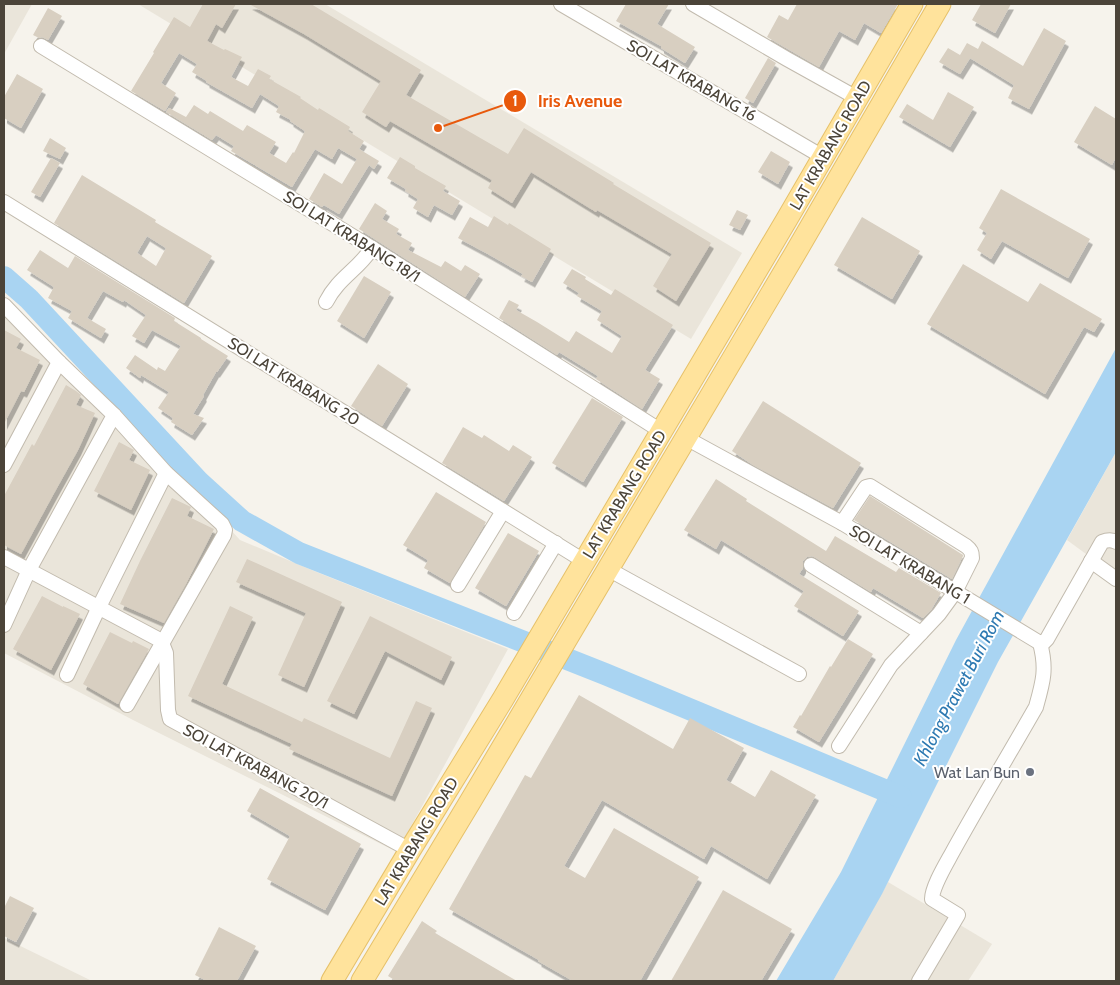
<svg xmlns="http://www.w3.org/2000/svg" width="1120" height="985" viewBox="0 0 1120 985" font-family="Cabin,sans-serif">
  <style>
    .residential { fill: #eae5da }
    .water { fill: #a9d4f2 }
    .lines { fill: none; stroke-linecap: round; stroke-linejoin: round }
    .river { stroke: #a9d4f2; stroke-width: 22 }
    .building { fill: #d8cfc1; fill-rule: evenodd; filter: url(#shadow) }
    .street-casing { stroke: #c2bbae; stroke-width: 16 }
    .primary-casing { stroke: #e6c16a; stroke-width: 23 }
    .street { stroke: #fff; stroke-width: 14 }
    .primary { stroke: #ffe39c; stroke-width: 21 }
    .worship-dot { fill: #6b7280; stroke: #fff; stroke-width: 2 }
    .labels { text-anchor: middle; stroke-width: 4; stroke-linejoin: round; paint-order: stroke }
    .street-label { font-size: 16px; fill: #4b4439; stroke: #fff }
    .worship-label { font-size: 16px; fill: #5b616d; stroke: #fff; text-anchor: end }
    .water-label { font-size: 18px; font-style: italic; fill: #2e7ab2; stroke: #fff }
    .leader { fill: none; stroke: #e8590c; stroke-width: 2 }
    .callout-dot { fill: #e8590c; stroke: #fff; stroke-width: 2 }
    .mark-label { font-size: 15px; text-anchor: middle; font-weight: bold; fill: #fff }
    .callout-label { font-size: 18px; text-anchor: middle; font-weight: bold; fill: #e8590c; stroke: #fff; stroke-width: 4; stroke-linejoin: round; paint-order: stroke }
  </style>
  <defs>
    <filter id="shadow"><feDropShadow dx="3" dy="5.5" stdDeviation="0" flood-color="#0004"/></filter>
  </defs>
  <rect width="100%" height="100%" fill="#f6f3ec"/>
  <g class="residential">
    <polygon points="4,4 32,4 4,54"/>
    <polygon points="138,4 325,4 742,253 691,339"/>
    <polygon points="4,296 152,444 240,540 314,571 508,649 397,852 133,720 4,653"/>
    <polygon points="1116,452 1116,576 1067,540"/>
    <polygon points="888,882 992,944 968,981 833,981"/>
    <polygon points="4,938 92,981 4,981"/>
  </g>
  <polygon class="water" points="1116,348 1116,452 998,662 882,894 833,981 776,981 841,872 956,640"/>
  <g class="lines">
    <polyline class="river" points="4,277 29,299 199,482 242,521 299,553 605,674 901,797"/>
  </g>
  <g class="building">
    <polygon points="203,4 236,4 222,28 216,24 207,41 224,50 225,49 242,57 231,77 248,86 258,69 271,76 269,79 301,97 300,98 318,110 319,108 350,127 348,131 364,141 359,149 379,161 374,169 369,165 339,214 324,205 322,207 309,199 324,173 342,184 357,159 338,148 332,159 315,149 292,187 231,151 234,146 216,135 212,140 166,112 169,108 186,117 194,105 208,114 210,111 243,131 247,125 276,142 269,153 286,163 293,152 294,153 305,131 290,121 291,120 276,112 279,106 260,94 252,108 206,82 207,81 192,72 197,64 179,53 161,83 176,93 165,111 131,91 154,53 153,52 174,17 190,27"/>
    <polygon points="249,4 311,4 421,70 406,95 508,154 524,128 614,183 613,184 711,243 676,301 653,286 672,254 597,210 596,212 531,172 512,203 488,188 492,180 390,121 386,127 362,112 381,81 304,34"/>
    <polygon points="626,4 669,4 657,24 695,47 685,63 661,48 661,46 616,21"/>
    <polygon points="797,4 898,4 881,33 864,23 855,40 839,31 819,67 767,37 779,15 788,20"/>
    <polygon points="981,4 1011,4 995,33 972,20"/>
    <polygon points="48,8 62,16 48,40 42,37 39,38 33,35"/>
    <polygon points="1044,28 1066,41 1029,109 1008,98 1014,85 970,58 960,74 939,62 948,48 960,55 967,43 978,49 982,41 1023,66"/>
    <polygon points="768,58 776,63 753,103 745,98"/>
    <polygon points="17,74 43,89 21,128 4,118 4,97"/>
    <polygon points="948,92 974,107 950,147 899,117 907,104 933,120"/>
    <polygon points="1095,106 1116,119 1116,157 1112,165 1074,142"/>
    <polygon points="50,138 66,148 60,159 43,151"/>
    <polygon points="771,151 790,162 778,184 758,172"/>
    <polygon points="400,157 415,166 415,168 446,186 443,191 460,201 452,215 434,205 428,217 413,208 418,199 405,191 406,189 387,178"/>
    <polygon points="51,158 60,163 40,197 31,192"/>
    <path d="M 82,175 L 156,220 L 155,222 L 212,256 L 184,303 L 54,223 ZM 147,236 L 166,248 L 156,266 L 137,253 Z"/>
    <polygon points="1001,189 1090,239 1068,278 1002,241 991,259 977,250 987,233 979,228"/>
    <polygon points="375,203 387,211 382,219 399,229 396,234 412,243 408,250 441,267 445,261 461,271 465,265 480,274 465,297 359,229"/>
    <polygon points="737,210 748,215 740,230 729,225"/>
    <polygon points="494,216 508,225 509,223 551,249 532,282 521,276 523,274 488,254 458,238 470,217 488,227"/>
    <polygon points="862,217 920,251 892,299 834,265"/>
    <polygon points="40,250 68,268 75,256 175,318 174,321 201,338 201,339 228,356 217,372 216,372 203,395 204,396 193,414 204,418 192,435 171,422 173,418 158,408 169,392 141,375 140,378 126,368 135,355 157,370 158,367 165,371 181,346 152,330 144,343 132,336 146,315 124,300 123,302 103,291 87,318 106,329 101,338 68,318 72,311 48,298 54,287 27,270"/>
    <polygon points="963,264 1028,302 1040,283 1102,319 1094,332 1084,327 1045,394 927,324"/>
    <polygon points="572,269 586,277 585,279 611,295 615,289 673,325 645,370 660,379 642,409 596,379 598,376 559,352 557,355 499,318 509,300 519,305 516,310 537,322 569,342 576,331 612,353 622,336 597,320 602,311 577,296 579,293 563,283"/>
    <polygon points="364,276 391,292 364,338 337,321"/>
    <polygon points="4,330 21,339 16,348 40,360 24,392 21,391 4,424"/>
    <polygon points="378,364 408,384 382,426 351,406"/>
    <polygon points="66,385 76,391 81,395 76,405 95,413 78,450 53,495 21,554 4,545 4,496 32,444 34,446"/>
    <polygon points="592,398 623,417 583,482 552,463"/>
    <polygon points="763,401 861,463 833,508 753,465 732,451"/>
    <polygon points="463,427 482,438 484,435 509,451 513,445 532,457 504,501 442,463"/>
    <polygon points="119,442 134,450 129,460 150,470 131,510 94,491"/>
    <polygon points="716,479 747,499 746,501 826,551 835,536 896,572 899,568 941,593 931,610 923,618 873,588 871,592 816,558 812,556 807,557 803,561 803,568 799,574 859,611 843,636 794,606 804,591 721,540 716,549 684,530"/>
    <polygon points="436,492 486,522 450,583 424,568 428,560 403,545"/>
    <polygon points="870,496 963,555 963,556 952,579 854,520"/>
    <polygon points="172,498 191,507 187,516 214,529 186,584 164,623 120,604 140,561"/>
    <polygon points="508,533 539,551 506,606 475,588"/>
    <polygon points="247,559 342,602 304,687 278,675 306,613 236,582"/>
    <polygon points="42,596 63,607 63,606 80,614 51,670 13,649"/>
    <polygon points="230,606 253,617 222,684 302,722 304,718 390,758 416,701 432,708 392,796 289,749 292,744 188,696"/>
    <polygon points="370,616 452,657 441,680 385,651 354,714 327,701"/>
    <polygon points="110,632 132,643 133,641 149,649 118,704 83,684"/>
    <polygon points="848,639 873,654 819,742 793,727 800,715 801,716 830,666 831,667"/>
    <polygon points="579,695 673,749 690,718 744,748 726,780 755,797 771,770 816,795 767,879 711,846 704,859 602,800 564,866 585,878 614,828 699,877 640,981 573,981 538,961 539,960 449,909 525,775 531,778"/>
    <polygon points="260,788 361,844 325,910 267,879 290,836 247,811"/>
    <polygon points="723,890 792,929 761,981 671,981"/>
    <polygon points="10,896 34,908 16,942 4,936 4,908"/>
    <polygon points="422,921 437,931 435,933 517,981 396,981 388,976"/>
    <polygon points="219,927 256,946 237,981 207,981 195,975"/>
  </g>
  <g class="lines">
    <g class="street-casing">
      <g id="street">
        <polyline points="561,4 823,157"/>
        <polyline points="693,4 787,59 857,98"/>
        <polyline points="41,46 372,248 661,431"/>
        <polyline points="4,202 584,561"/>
        <path d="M 326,302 C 338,278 359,269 372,248"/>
        <polyline points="4,305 59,362 114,415 166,473 222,524 225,530 224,535 127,705"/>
        <path d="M 686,438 L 842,523 L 1040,643 L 1044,642 L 1047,639 L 1102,542 C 1107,540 1111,539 1116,542"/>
        <polyline points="4,465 59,362"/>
        <polyline points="4,557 158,639 162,643 166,653 168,710 170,719 410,850"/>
        <polyline points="1091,561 1116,579"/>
        <polyline points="811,565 921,633"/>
        <polyline points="608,569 799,674"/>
        <polyline points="458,585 503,511"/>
        <polyline points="514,613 556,543"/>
        <polyline points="4,625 29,570 114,415"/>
        <polyline points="67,675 99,607 166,473"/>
        <path d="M 839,746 L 891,665 L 939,614 L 955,592 L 972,558 C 972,552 971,550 966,546 L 870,486 L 866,487 L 842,523"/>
        <path d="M 919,981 L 958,915 L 932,899 C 932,887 946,864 952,853 C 979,804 1008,756 1036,707 C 1043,682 1047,669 1040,643"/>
      </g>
    </g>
    <g class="primary-casing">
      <g id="primary">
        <polyline points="332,981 410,850 503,699 787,219 912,4"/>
        <polyline points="362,981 470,802 793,257 940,4"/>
      </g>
    </g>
    <use href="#street" class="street"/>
    <use href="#primary" class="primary"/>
  </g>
  <circle class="worship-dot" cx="1030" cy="772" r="5"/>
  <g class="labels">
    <g class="street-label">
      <text transform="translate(692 80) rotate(30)" y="6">SOI LAT KRABANG 16</text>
      <text transform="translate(830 145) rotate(-60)" y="6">LAT KRABANG ROAD</text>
      <text transform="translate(352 236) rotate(32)" y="6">SOI LAT KRABANG 18/1</text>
      <text transform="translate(294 381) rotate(32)" y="6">SOI LAT KRABANG 20</text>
      <text transform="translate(624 494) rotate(-59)" y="6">LAT KRABANG ROAD</text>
      <text transform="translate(910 564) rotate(31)" y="6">SOI LAT KRABANG 1</text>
      <text transform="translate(256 766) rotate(28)" y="6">SOI LAT KRABANG 20/1</text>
      <text transform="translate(416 841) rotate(-59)" y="6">LAT KRABANG ROAD</text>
    </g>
    <g class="worship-label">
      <text x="1020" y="778">Wat Lan Bun</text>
    </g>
    <g class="water-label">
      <text transform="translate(959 688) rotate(-62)" y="6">Khlong Prawet Buri Rom</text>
    </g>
  </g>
  <path class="leader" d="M438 128L515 101"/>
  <g class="callout-dot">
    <circle cx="438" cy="128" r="5"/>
    <circle cx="515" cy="101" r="12"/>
  </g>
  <g class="mark-label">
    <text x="515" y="106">1</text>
  </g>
  <g class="callout-label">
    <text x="580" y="107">Iris Avenue</text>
  </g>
  <rect width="1120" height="985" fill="none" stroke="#4b4439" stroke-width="10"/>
</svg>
